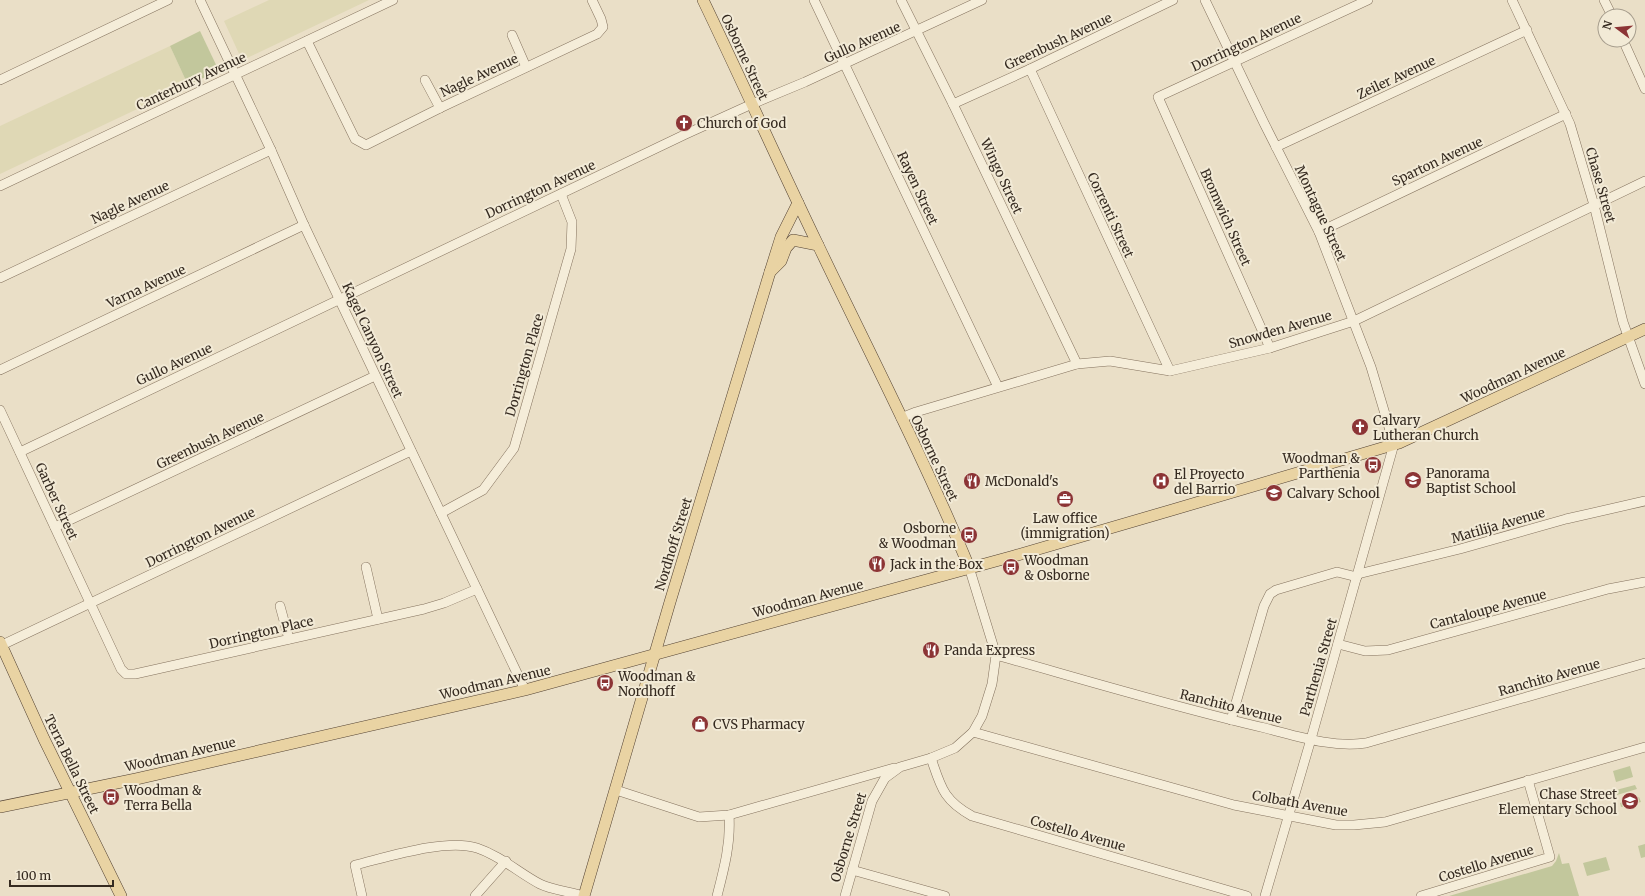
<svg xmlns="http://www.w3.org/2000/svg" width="1645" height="896" viewBox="0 0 1645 896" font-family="Merriweather,serif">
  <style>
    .farmland { fill: #dfd8b5 }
    .green { fill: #c2c79c }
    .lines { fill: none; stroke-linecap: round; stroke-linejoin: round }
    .minor-casing { stroke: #84725e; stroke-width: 10 }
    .major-casing { stroke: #524132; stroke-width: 12 }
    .minor { stroke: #f5edd9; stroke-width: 9 }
    .major { stroke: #e9d3a3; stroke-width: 11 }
    .labels { text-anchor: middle; stroke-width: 4; stroke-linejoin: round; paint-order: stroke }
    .street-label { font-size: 13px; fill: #352a20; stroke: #f2ead6 }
    .poi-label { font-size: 13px; fill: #352a20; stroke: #f2ead6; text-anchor: start }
  </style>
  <rect width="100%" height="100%" fill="#eadfc7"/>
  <g class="farmland">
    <polygon points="269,0 369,0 245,59 241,58 224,21"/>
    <polygon points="170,46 188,85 0,174 0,126"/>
  </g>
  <g class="green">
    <polygon points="200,31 219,71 188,85 170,46"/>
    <polygon points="1630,766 1633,777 1616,782 1613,771"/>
    <polygon points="1635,785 1637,789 1617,795 1616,790"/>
    <polygon points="1639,797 1641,802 1621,807 1620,803"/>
    <polygon points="1645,844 1645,857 1641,858 1638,846"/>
    <polygon points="1559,853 1562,864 1569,863 1579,896 1449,896 1552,866 1556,861"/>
    <polygon points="1606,857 1610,870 1587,876 1583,863"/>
  </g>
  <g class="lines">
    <g class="minor-casing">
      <g id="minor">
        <polyline points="200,0 271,150 304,225 525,690"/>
        <polyline points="814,0 998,387"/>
        <polyline points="901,0 953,104 1077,364"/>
        <polyline points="1205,0 1264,123 1319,232 1371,367 1394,444 1311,739 1265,896"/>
        <polyline points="1512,0 1570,124 1594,205 1623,322 1645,384"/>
        <polyline points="1604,0 1612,16"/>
        <polyline points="512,35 526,67"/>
        <polyline points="1623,40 1645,89"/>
        <polyline points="307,41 355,139 366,145 440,108 597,34 603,27 601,19 592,0"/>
        <polyline points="1030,69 1170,371"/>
        <polyline points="0,80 168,0"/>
        <polyline points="425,80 440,108"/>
        <polyline points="953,104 1030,69 1173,0"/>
        <polyline points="1276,147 1527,30"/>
        <polyline points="0,186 393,0"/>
        <polyline points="1319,232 1566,114"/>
        <polyline points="0,278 271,150"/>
        <polyline points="1270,348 1158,97 1368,0"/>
        <polyline points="0,370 304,225"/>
        <polyline points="0,410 121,669 126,674 135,674 424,609 444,603 477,589"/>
        <polyline points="901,418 916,412 1077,364 1110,361 1170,371 1270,348 1354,321 1645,181"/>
        <polyline points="20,452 686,134 752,104 805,82 982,0"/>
        <polyline points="441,513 483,490 514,448 571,249 572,222 561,194"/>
        <polyline points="55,527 375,376"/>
        <polyline points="366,567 378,619"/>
        <polyline points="1358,574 1460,549 1566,519 1645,501"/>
        <polyline points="280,606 289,639"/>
        <polyline points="1338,644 1365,651 1388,650 1608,589 1645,582"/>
        <polyline points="0,646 411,451"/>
        <path d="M 996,655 C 1085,680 1174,707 1265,728 C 1297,736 1332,748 1366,743 L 1645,663"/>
        <polyline points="1231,720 1264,606 1270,594 1276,590 1337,572 1357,577"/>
        <polyline points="973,732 1234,805 1336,825 1354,825 1385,822 1645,747"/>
        <path d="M 931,758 C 941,787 943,800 972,816 L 1247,896"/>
        <polyline points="616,790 699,817 729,815 894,768"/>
        <polyline points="852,870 945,896"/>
        <path d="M 362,896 L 355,865 C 388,857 446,838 477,848 C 501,856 519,873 540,884 C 552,890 572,892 584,896"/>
        <polyline points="475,896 506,861"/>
        <path d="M 717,896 C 724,869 731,843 729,815"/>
        <polyline points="845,896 872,801 885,778 900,767 931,758 955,748 973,732 982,716 992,684 996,655 969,567"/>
        <polyline points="1421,896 1550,857 1528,780"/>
      </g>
    </g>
    <g class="major-casing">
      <g id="major">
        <path d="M 703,0 C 742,81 779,164 818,245 C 869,352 924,458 969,567"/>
        <polyline points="770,272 781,261 786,248 793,240 818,245"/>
        <polyline points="0,642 44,739 121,896"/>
        <polyline points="0,807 136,779 525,690 1014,556 1172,510 1399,443 1645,329"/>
        <polyline points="584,896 670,602 770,272 781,237 798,203"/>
      </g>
    </g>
    <use href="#minor" class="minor"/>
    <use href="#major" class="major"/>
  </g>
  <defs>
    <g id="church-disc" transform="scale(0.9)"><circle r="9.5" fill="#8c3435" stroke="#f2ead6"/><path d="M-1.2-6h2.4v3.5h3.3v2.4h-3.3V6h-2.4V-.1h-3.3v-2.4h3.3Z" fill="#fff"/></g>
    <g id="bus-disc" transform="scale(0.9)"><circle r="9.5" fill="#8c3435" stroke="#f2ead6"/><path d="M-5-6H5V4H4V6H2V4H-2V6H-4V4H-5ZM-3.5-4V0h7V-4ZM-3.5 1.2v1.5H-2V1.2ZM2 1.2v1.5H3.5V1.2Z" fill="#fff"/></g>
    <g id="school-disc" transform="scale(0.9)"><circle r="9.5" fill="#8c3435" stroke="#f2ead6"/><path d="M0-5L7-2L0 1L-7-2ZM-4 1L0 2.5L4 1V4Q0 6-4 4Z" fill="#fff"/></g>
    <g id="restaurant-disc" transform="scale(0.9)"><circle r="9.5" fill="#8c3435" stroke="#f2ead6"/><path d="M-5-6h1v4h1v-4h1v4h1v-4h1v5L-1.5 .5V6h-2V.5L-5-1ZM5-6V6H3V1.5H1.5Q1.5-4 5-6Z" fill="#fff"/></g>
    <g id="hospital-disc" transform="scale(0.9)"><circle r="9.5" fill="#8c3435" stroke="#f2ead6"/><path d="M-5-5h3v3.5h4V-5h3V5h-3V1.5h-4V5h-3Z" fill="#fff"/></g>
    <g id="office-disc" transform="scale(0.9)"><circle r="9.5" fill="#8c3435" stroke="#f2ead6"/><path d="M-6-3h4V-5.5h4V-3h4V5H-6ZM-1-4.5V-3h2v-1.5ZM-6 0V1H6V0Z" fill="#fff"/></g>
    <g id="shop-disc" transform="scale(0.9)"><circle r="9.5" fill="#8c3435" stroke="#f2ead6"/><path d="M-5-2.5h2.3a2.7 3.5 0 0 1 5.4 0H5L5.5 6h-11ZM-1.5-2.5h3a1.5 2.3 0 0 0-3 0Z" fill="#fff"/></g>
  </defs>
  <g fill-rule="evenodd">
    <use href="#church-disc" x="684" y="123"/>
    <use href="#church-disc" x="1360" y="427"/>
    <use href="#bus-disc" x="1373" y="465"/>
    <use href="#school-disc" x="1413" y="480"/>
    <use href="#restaurant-disc" x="972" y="481"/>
    <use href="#hospital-disc" x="1161" y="481"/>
    <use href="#school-disc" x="1274" y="493"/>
    <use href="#office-disc" x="1065" y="499"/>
    <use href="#bus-disc" x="969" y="535"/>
    <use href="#restaurant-disc" x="877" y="564"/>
    <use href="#bus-disc" x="1011" y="567"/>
    <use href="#restaurant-disc" x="931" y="650"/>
    <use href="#bus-disc" x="605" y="683"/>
    <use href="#shop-disc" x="700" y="724"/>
    <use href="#bus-disc" x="111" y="797"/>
    <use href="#school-disc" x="1630" y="801"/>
  </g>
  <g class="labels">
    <g class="street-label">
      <text transform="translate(1058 41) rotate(-25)" y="5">Greenbush Avenue</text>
      <text transform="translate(862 42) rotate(-24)" y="5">Gullo Avenue</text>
      <text transform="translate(1246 42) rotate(-25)" y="5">Dorrington Avenue</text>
      <text transform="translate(745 57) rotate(65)" y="5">Osborne Street</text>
      <text transform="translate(479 75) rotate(-25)" y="5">Nagle Avenue</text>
      <text transform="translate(1396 77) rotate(-25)" y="5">Zeiler Avenue</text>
      <text transform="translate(191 81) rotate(-25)" y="5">Canterbury Avenue</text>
      <text transform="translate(1437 161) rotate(-25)" y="5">Sparton Avenue</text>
      <text transform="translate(1002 176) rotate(65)" y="5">Wingo Street</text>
      <text transform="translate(1601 185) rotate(74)" y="5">Chase Street</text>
      <text transform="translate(918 188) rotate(65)" y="5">Rayen Street</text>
      <text transform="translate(540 189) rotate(-25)" y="5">Dorrington Avenue</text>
      <text transform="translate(130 202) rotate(-25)" y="5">Nagle Avenue</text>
      <text transform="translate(1321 213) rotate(65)" y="5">Montague Street</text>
      <text transform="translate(1111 215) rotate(65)" y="5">Correnti Street</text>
      <text transform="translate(1226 217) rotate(66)" y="5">Bromwich Street</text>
      <text transform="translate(146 286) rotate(-25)" y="5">Varna Avenue</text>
      <text transform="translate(1280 329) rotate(-16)" y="5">Snowden Avenue</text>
      <text transform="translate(373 340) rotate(65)" y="5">Kagel Canyon Street</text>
      <text transform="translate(174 364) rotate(-25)" y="5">Gullo Avenue</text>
      <text transform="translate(524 365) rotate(-74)" y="5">Dorrington Place</text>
      <text transform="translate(1513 375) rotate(-25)" y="5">Woodman Avenue</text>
      <text transform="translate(210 440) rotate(-25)" y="5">Greenbush Avenue</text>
      <text transform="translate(935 458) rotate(65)" y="5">Osborne Street</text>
      <text transform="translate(57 501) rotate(65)" y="5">Garber Street</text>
      <text transform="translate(1498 525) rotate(-16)" y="5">Matilija Avenue</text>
      <text transform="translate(200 537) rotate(-26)" y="5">Dorrington Avenue</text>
      <text transform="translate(673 544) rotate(-73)" y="5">Nordhoff Street</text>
      <text transform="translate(808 598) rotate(-15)" y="5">Woodman Avenue</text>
      <text transform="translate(1488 609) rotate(-15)" y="5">Cantaloupe Avenue</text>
      <text transform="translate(261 632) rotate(-13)" y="5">Dorrington Place</text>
      <text transform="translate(1318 667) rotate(-74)" y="5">Parthenia Street</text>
      <text transform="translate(1549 677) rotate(-16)" y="5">Ranchito Avenue</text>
      <text transform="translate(495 682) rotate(-13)" y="5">Woodman Avenue</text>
      <text transform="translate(1231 706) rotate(14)" y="5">Ranchito Avenue</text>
      <text transform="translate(180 754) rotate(-13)" y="5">Woodman Avenue</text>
      <text transform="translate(72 764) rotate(64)" y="5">Terra Bella Street</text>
      <text transform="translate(1300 803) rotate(10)" y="5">Colbath Avenue</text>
      <text transform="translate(1078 833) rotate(16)" y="5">Costello Avenue</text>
      <text transform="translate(848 837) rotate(-73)" y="5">Osborne Street</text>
      <text transform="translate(1486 863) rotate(-17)" y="5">Costello Avenue</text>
    </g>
    <g class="poi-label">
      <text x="697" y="128">Church of God</text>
      <text x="1373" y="425">Calvary<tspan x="1373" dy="15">Lutheran Church</tspan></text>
      <text x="1360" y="463" text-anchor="end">Woodman &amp;<tspan x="1360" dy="15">Parthenia</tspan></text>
      <text x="1426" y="478">Panorama<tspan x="1426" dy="15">Baptist School</tspan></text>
      <text x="1174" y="479">El Proyecto<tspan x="1174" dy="15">del Barrio</tspan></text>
      <text x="985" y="486">McDonald's</text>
      <text x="1287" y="498">Calvary School</text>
      <text x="1065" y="523" text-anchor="middle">Law office<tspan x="1065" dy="15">(immigration)</tspan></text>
      <text x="956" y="533" text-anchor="end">Osborne<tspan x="956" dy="15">&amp; Woodman</tspan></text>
      <text x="1024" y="565">Woodman<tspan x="1024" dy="15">&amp; Osborne</tspan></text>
      <text x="890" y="569">Jack in the Box</text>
      <text x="944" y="655">Panda Express</text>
      <text x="618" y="681">Woodman &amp;<tspan x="618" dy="15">Nordhoff</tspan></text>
      <text x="713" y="729">CVS Pharmacy</text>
      <text x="124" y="795">Woodman &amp;<tspan x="124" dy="15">Terra Bella</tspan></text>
      <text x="1617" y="799" text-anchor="end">Chase Street<tspan x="1617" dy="15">Elementary School</tspan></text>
    </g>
  </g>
  <g transform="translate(1617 28) rotate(286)"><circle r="19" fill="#f2ead6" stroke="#a69d8d"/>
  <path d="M0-3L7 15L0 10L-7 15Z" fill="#8c3435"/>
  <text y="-6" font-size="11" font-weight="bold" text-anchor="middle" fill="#352a20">N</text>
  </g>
  <path d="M10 880v6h103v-6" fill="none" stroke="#352a20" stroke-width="2"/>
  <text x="16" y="880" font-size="12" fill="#352a20" stroke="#f2ead6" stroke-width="3" paint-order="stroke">100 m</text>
</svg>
